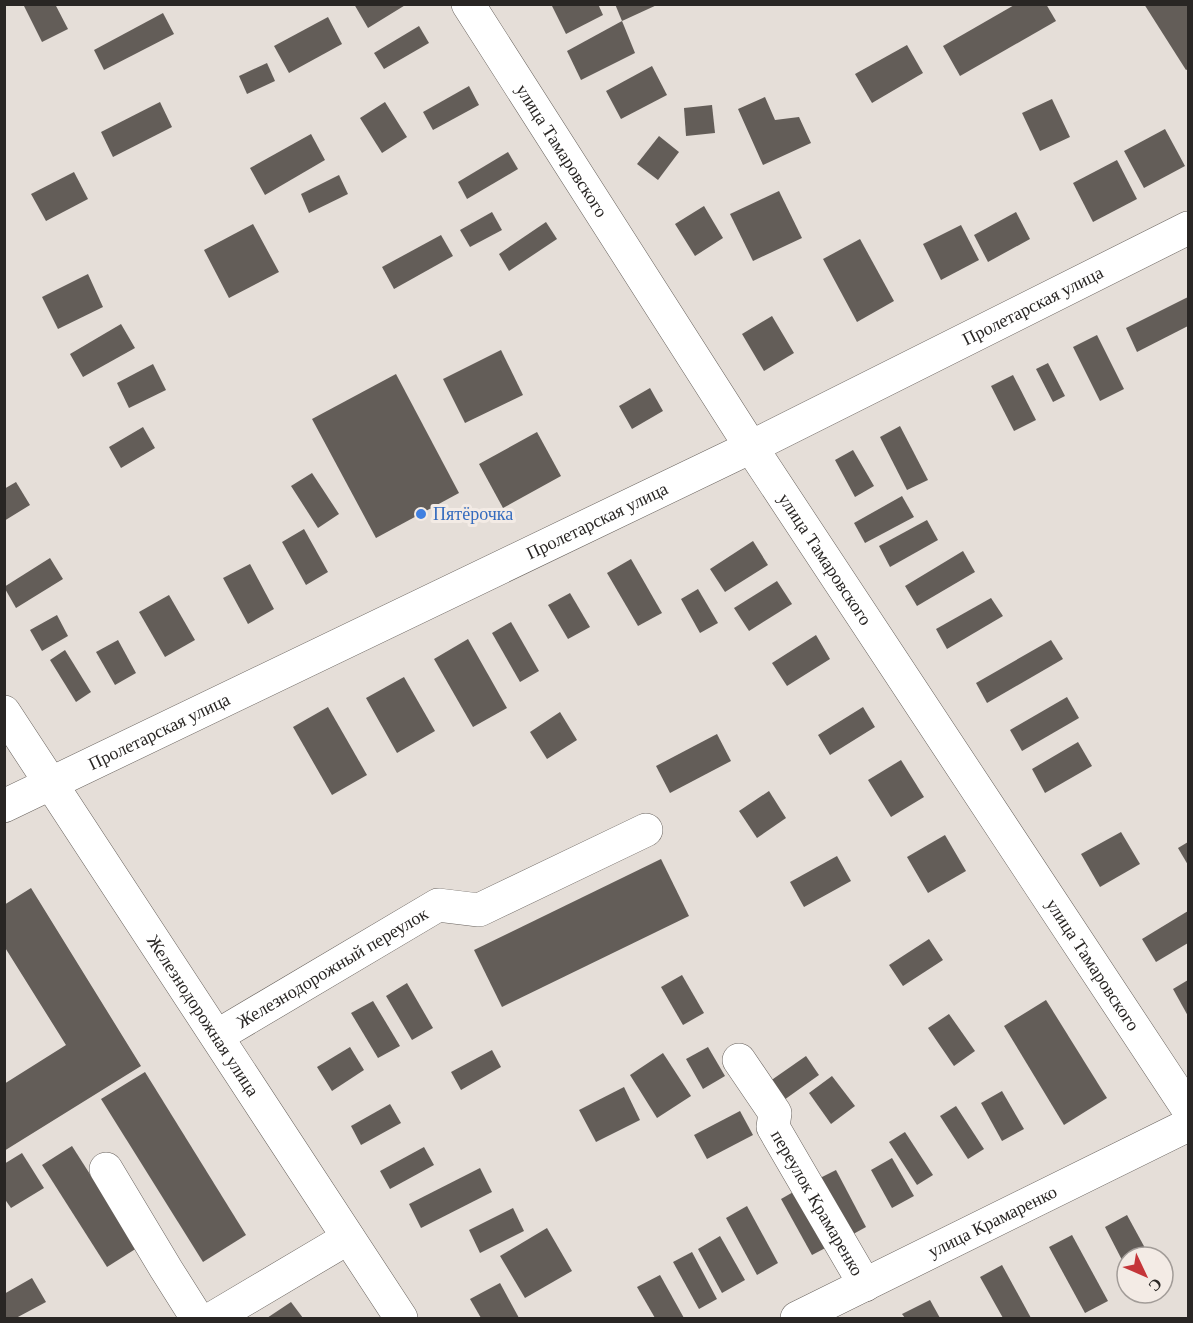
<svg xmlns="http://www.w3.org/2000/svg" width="1193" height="1323" viewBox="0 0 1193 1323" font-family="'Times New Roman',serif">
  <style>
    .building { fill: #635d58 }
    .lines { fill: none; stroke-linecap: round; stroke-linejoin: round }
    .street-casing { stroke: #68625d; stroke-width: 34 }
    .street { stroke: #fff; stroke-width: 33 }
    .shop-dot { fill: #3f7fe0; stroke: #f3ebe5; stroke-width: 2 }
    .labels { text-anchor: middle; stroke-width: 6; stroke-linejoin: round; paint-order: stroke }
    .street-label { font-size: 18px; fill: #292624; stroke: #f3ebe5 }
    .shop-label { font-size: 18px; fill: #366cbe; stroke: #f3ebe5; text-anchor: start }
  </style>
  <rect width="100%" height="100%" fill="#e5ded8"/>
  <g class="building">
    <polygon points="23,4 55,4 68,29 42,42"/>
    <polygon points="354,4 407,4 368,28"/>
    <polygon points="555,4 598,4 603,15 566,34 552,6"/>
    <polygon points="615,4 659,4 622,21"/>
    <polygon points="1016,4 1046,4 1056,21 960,76 943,46"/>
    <polygon points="1144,4 1188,4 1188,69 1186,70"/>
    <polygon points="163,13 174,34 104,70 94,50"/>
    <polygon points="328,17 342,44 289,73 274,46"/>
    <polygon points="622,21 635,53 581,80 567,51"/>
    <polygon points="419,26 429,43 384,69 374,53"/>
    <polygon points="907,45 923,73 872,103 855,74"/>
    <polygon points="267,63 275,81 247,94 239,76"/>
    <polygon points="652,66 667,95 621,119 606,91"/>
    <polygon points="469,86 479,105 433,130 423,112"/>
    <polygon points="765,97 775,120 799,117 811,143 763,165 738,109"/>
    <polygon points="1052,99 1070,137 1040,151 1022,113"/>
    <polygon points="160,102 172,127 113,157 101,132"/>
    <polygon points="385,102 407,137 382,153 360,118"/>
    <polygon points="712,105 715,133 686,136 684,108"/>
    <polygon points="1165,129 1185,166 1144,188 1124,151"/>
    <polygon points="311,134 325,160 265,195 250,168"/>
    <polygon points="659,136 679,152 658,180 637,164"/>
    <polygon points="508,152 518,169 467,199 458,182"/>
    <polygon points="1117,160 1137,199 1093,222 1073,183"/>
    <polygon points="74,172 88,199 46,221 31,194"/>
    <polygon points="339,175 348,194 309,213 301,194"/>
    <polygon points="779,191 802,238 753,261 730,214"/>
    <polygon points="704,206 723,238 695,256 675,224"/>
    <polygon points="492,212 502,230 470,247 460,230"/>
    <polygon points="1016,212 1030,239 988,262 974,235"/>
    <polygon points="546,222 557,239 509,271 499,254"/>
    <polygon points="253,224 279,272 229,298 204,250"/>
    <polygon points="961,225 979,260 941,280 923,244"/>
    <polygon points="441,235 453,256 394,289 382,267"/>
    <polygon points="860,239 894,301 857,322 823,259"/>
    <polygon points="88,274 103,307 58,329 42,297"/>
    <polygon points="1188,297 1188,326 1137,352 1126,328"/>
    <polygon points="772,316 794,353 764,371 742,334"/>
    <polygon points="121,324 135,348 83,377 70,354"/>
    <polygon points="1097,335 1124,389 1100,401 1073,347"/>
    <polygon points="501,350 523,395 465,423 443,379"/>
    <polygon points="1048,363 1065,396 1053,402 1036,369"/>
    <polygon points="153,364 166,390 129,408 117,383"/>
    <polygon points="396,374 459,493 376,538 312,419"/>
    <polygon points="1013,375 1036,420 1014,431 991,386"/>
    <polygon points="650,388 663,411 632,429 619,406"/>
    <polygon points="900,426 928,480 907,490 880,437"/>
    <polygon points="143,427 155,448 121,468 109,447"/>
    <polygon points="537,432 561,476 503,508 479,464"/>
    <polygon points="853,450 874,486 855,497 835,460"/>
    <polygon points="312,473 339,514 318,528 291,486"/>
    <polygon points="16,482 30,505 4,521 4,489"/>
    <polygon points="902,496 914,517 865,543 854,523"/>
    <polygon points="927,520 938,540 890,567 879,546"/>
    <polygon points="304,529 328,572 306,585 282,542"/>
    <polygon points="753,541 768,565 725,592 710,569"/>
    <polygon points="963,551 975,572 917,606 905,586"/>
    <polygon points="50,558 63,579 16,608 4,587"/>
    <polygon points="631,559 662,613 638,626 607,573"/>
    <polygon points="250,564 274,609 248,624 223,578"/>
    <polygon points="777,581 792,604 749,631 734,608"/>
    <polygon points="698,589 718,623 700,633 681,599"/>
    <polygon points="570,593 590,627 568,639 548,605"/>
    <polygon points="169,595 195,640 165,657 139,612"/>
    <polygon points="991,598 1003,616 947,649 936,629"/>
    <polygon points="57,615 68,636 42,651 30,630"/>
    <polygon points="511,622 539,671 520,682 492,633"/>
    <polygon points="816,635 830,659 787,686 772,663"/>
    <polygon points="468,639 507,708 473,727 434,659"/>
    <polygon points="118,640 136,673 115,685 96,652"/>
    <polygon points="1051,640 1063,659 987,703 976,683"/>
    <polygon points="65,650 91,692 76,702 50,660"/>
    <polygon points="404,677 435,731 397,753 366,698"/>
    <polygon points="1067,697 1079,718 1022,751 1010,730"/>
    <polygon points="328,707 367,775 332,795 293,727"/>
    <polygon points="863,707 875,727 830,755 818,735"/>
    <polygon points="560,712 577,740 547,759 530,732"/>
    <polygon points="717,734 731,761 670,793 656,766"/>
    <polygon points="1078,742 1092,766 1045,793 1032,769"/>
    <polygon points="901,760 924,797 891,817 868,780"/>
    <polygon points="769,791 786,818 757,838 739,811"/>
    <polygon points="1121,832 1140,864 1100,887 1081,854"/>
    <polygon points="945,835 966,871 928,893 907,857"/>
    <polygon points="1188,842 1188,865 1178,848"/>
    <polygon points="837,856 851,881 804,907 790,882"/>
    <polygon points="661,859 689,916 502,1007 474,950"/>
    <polygon points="31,888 141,1066 4,1151 4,1084 66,1045 4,946 4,905"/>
    <polygon points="1188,911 1188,943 1156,962 1142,939"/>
    <polygon points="929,939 943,960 903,986 889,965"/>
    <polygon points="682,975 704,1013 683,1025 661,987"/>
    <polygon points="1188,980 1188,1016 1173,989"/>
    <polygon points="407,983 433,1028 412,1040 386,996"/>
    <polygon points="1046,1000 1107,1098 1064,1125 1004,1026"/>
    <polygon points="373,1001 400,1046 378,1058 351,1013"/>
    <polygon points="949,1014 975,1051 954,1066 928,1028"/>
    <polygon points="350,1047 364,1070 332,1091 317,1067"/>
    <polygon points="708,1047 725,1076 703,1089 686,1059"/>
    <polygon points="492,1050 501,1067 461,1090 451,1072"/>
    <polygon points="663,1053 691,1096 657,1118 630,1075"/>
    <polygon points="806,1056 819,1075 777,1105 763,1086"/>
    <polygon points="145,1072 246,1235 203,1262 101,1099"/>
    <polygon points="832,1076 855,1106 831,1124 809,1093"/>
    <polygon points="624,1087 640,1120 596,1142 579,1110"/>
    <polygon points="1002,1091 1024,1129 1002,1141 981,1103"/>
    <polygon points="390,1104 401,1123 361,1145 351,1126"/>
    <polygon points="956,1106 984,1149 968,1159 940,1116"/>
    <polygon points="740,1111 753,1135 707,1159 694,1135"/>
    <polygon points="905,1132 933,1175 917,1185 889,1142"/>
    <polygon points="72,1146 137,1248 107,1267 42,1165"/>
    <polygon points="424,1147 434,1165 390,1189 380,1171"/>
    <polygon points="22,1153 44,1188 11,1208 4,1198 4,1164"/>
    <polygon points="892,1158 914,1196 892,1208 871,1170"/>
    <polygon points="480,1168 492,1192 421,1228 409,1204"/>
    <polygon points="836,1170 866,1227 846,1238 814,1181"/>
    <polygon points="802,1187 833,1244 812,1255 781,1199"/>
    <polygon points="747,1206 778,1263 757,1275 726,1218"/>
    <polygon points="513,1208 524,1231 480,1253 469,1230"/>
    <polygon points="1127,1215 1145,1248 1122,1260 1105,1227"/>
    <polygon points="547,1228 572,1271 525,1298 500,1256"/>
    <polygon points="1072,1235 1108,1301 1085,1313 1049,1247"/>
    <polygon points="720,1236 745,1280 722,1293 698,1249"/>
    <polygon points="692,1252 717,1299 699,1309 673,1262"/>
    <polygon points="1002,1265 1031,1318 1003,1318 980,1277"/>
    <polygon points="660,1275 684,1318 655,1318 637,1287"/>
    <polygon points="32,1278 46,1302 16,1318 4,1318 4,1294"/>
    <polygon points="500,1283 519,1318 481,1318 470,1299"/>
    <polygon points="930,1300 940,1318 905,1318 902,1314"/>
    <polygon points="291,1302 303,1318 267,1318"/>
  </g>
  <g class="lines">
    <g class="street-casing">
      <g id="street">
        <path id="s1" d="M 468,4 L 751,447 L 1188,1109"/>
        <path id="s2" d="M 4,712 L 401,1318"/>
        <path id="s3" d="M 4,806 L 751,447 L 1188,228"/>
        <path id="s4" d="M 217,1036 L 438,905 L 479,910 L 646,830"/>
        <path id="s5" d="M 739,1060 L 775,1113 L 773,1127 L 865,1285"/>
        <polyline points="106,1169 166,1269 197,1318"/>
        <polyline points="213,1318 348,1238"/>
        <path id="s6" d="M 797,1318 L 1188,1125"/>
      </g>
    </g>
    <use href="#street" class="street"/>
  </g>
  <circle class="shop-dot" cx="421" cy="514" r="6"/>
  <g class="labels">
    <g class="street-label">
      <text dy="6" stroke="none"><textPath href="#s1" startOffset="174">улица Тамаровского</textPath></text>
      <text dy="6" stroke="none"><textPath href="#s3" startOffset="1144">Пролетарская улица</textPath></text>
      <text dy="6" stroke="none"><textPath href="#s3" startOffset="658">Пролетарская улица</textPath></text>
      <text dy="6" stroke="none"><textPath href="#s1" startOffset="660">улица Тамаровского</textPath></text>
      <text dy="6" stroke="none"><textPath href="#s3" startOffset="172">Пролетарская улица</textPath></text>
      <text dy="6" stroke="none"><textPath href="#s1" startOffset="1146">улица Тамаровского</textPath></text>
      <text dy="6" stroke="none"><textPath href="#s4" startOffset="134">Железнодорожный переулок</textPath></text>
      <text dy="6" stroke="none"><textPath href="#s2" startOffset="363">Железнодорожная улица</textPath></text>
      <text dy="6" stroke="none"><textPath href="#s5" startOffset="166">переулок Крамаренко</textPath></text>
      <text dy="6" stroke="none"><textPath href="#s6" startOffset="218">улица Крамаренко</textPath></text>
    </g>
    <g class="shop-label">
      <text x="433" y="520">Пятёрочка</text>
    </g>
  </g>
  <rect width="1193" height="1323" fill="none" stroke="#292624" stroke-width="12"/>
  <g transform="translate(1145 1275) rotate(134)"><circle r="28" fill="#f3ebe5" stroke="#a29c98" stroke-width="1.5"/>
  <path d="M0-4.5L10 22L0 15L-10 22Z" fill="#c43539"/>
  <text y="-9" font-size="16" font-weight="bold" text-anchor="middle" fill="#292624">С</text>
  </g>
</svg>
